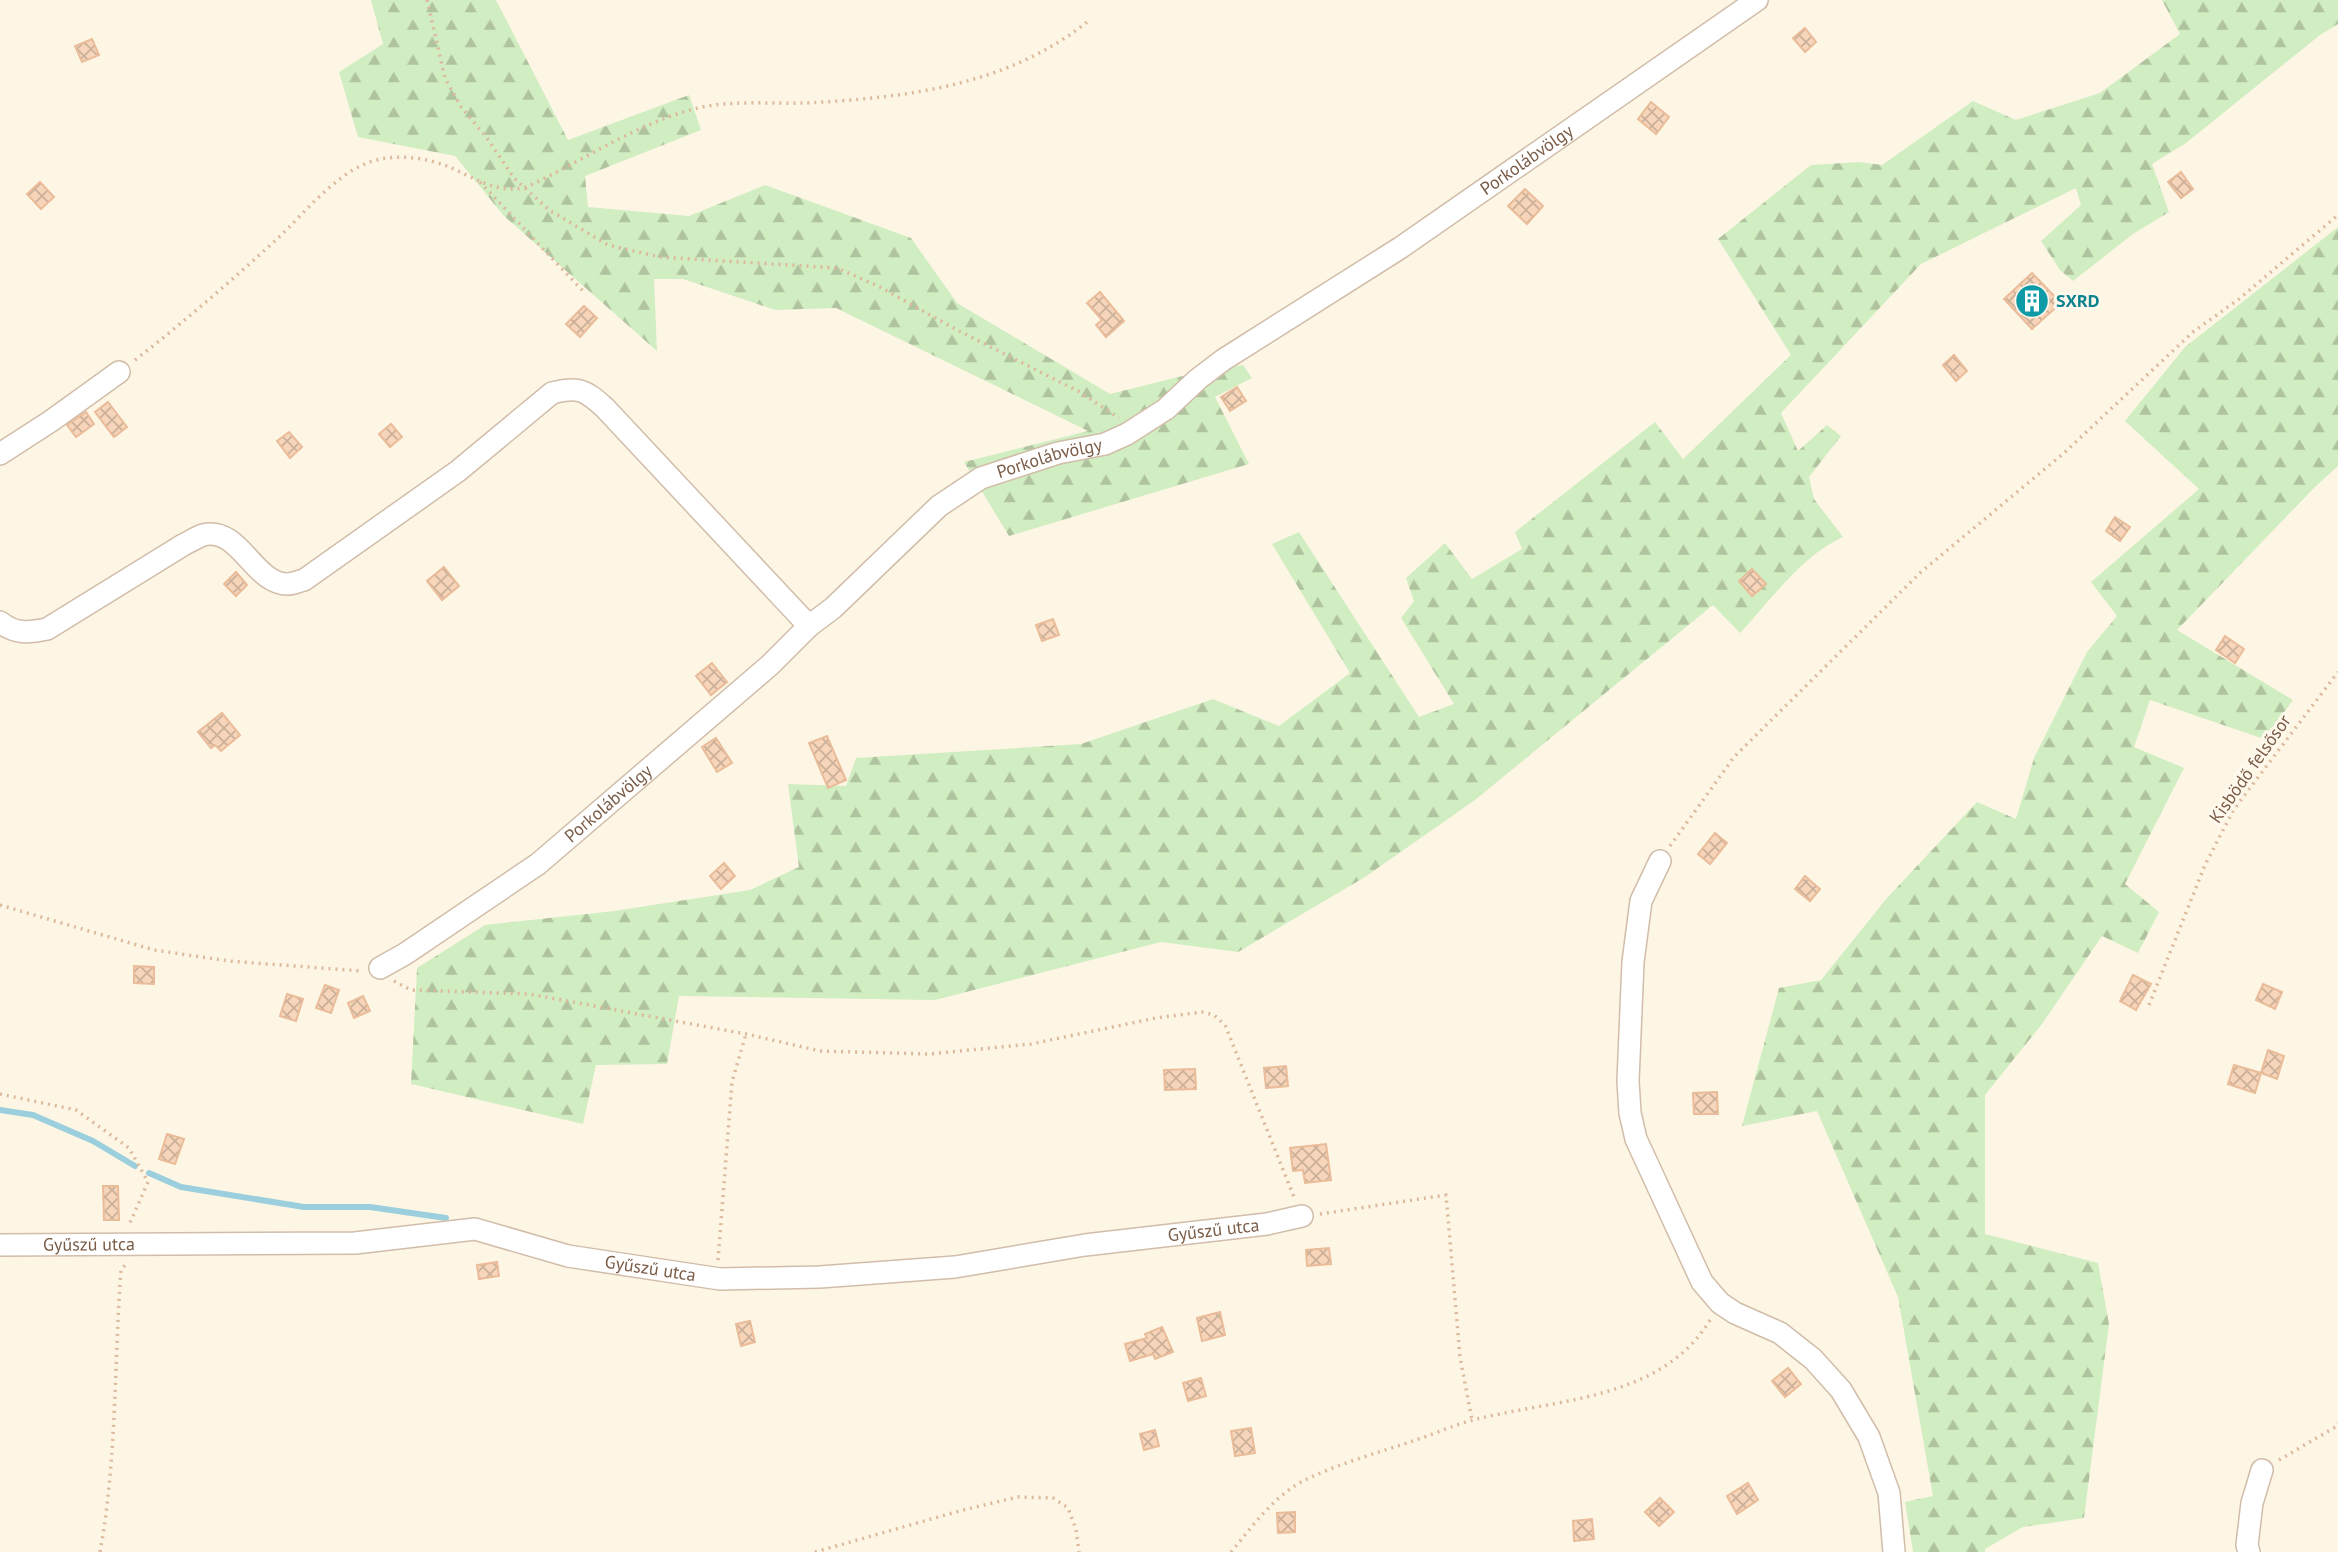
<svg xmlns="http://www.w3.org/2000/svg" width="2338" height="1552" viewBox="0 0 2338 1552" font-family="'PT Sans',sans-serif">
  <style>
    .forest { fill: url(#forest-firs) }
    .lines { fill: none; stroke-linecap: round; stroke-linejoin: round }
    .stream { stroke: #9ccfdd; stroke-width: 6 }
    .building { fill: url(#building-cross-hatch); stroke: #eabc99; stroke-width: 2 }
    .minor-casing { stroke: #d1bda9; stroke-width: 24 }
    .path { stroke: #dcb89d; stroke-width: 3.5; stroke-dasharray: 2 5; stroke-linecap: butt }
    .minor { stroke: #fff; stroke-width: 21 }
    .labels { text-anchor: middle; stroke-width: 6; stroke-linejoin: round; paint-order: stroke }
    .street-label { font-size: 18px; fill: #7a5c47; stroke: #fff9ed }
    .culture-label { font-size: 18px; font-weight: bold; fill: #0d838f; stroke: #fff9ed; text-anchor: start }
  </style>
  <defs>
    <pattern id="forest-firs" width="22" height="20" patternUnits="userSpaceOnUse" patternTransform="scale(1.75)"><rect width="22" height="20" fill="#d1edc2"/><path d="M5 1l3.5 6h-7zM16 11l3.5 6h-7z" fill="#afc39f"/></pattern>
    <pattern id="building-cross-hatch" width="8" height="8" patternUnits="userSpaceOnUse" patternTransform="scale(1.75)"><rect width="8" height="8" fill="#f6d5ba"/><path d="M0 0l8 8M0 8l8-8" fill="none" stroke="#ccb099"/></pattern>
  </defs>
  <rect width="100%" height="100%" fill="#fef6e5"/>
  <g class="forest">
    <polygon points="371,0 496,0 568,140 689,95 701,130 585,176 588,207 689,216 765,185 911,238 957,303 1110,394 1178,377 1243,365 1252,378 1215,397 1249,464 1009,536 964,462 1088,431 836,308 775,310 683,279 654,279 657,351 504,216 455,156 358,137 339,72 383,44"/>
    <path d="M 2162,0 L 2338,0 L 2338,24 L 2320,35 L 2186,143 L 2152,164 L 2169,212 L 2133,234 L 2073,281 L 2060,270 L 2041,241 L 2081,205 L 2076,188 L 1921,264 L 1781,413 L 1798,451 L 1827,425 L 1841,436 L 1809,477 L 1814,499 L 1843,537 C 1801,556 1771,600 1740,633 L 1713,605 L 1475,800 L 1365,877 L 1238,952 L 1161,942 L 935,1000 L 679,996 L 667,1064 L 596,1065 L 583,1124 L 411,1084 L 417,968 L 485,925 L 614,911 L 750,890 L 799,867 L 788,784 L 846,786 L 856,758 L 1081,744 L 1213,699 L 1279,726 L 1350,673 L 1272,544 L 1299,532 L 1419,717 L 1454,704 L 1401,618 L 1414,601 L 1406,578 L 1445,543 L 1472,579 L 1522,549 L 1515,532 L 1655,422 L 1683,459 L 1791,355 L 1718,239 L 1811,165 L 1859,162 L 1882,165 L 1973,101 L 2016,120 L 2100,93 L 2180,34 Z"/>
    <polygon points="2338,227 2338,466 2315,487 2177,630 2293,700 2264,739 2150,700 2134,747 2184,768 2125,884 2159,912 2138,953 2102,936 2042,1024 1985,1095 1985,1234 2098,1263 2109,1324 2084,1518 2023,1527 1985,1549 1985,1552 1913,1552 1905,1502 1933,1496 1898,1297 1817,1111 1742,1126 1779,988 1821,980 1887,898 1977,802 2016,819 2034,758 2087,652 2117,616 2091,582 2199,489 2125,421 2185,347"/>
  </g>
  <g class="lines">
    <g class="stream">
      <polyline points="0,1110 33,1115 93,1141 135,1166"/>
      <polyline points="149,1173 181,1187 304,1207 370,1207 446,1218"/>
    </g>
  </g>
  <g class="building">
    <polygon points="1805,28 1816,42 1805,52 1793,38"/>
    <polygon points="92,39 99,55 82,62 75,46"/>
    <polygon points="1651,102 1669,117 1656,134 1638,119"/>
    <polygon points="2181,172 2193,189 2181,198 2168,182"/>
    <polygon points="40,182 54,197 41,209 27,194"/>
    <polygon points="1525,189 1543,206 1527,224 1508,206"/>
    <polygon points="2032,273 2061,303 2032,329 2004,299"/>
    <polygon points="1100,292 1124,321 1106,337 1096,325 1102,320 1087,303"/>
    <polygon points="584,306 597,318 580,337 566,324"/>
    <polygon points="1954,355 1967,371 1956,381 1943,365"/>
    <polygon points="1237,387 1246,401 1230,411 1221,397"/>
    <polygon points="108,402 127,427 114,437 95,412"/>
    <polygon points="86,412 94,424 76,437 67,425"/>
    <polygon points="391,424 402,437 390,447 379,434"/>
    <polygon points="289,432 302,447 290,458 277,441"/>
    <polygon points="2115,517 2130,527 2120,541 2106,531"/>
    <polygon points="444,567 459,586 442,600 427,581"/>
    <polygon points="1752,569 1766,584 1752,596 1739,581"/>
    <polygon points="236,572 247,585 236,596 224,584"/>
    <polygon points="1053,619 1059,635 1042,641 1036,625"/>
    <polygon points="2225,636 2244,649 2235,663 2216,650"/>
    <polygon points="712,663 727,682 711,695 696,676"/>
    <polygon points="222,713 240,735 221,751 215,745 211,748 198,732"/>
    <polygon points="827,736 846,780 828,788 809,743"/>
    <polygon points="716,738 732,763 717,772 702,747"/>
    <polygon points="1715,833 1727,843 1710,864 1698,854"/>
    <polygon points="724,863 735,876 721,889 710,876"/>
    <polygon points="1805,876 1820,889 1810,901 1795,889"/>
    <polygon points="134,966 154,967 154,984 134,983"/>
    <polygon points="2133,975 2151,984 2136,1010 2120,1001"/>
    <polygon points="2263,984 2282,992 2275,1009 2256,1000"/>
    <polygon points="325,985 339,990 331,1013 316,1008"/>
    <polygon points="287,994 303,999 296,1021 280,1016"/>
    <polygon points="363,996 370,1011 354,1018 348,1003"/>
    <polygon points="2268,1050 2284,1056 2277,1079 2261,1073"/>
    <polygon points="2234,1065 2261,1073 2255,1093 2228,1084"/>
    <polygon points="1286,1066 1288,1086 1266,1088 1264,1068"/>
    <polygon points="1195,1069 1196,1089 1165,1090 1164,1070"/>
    <polygon points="1717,1092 1718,1114 1694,1114 1693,1093"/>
    <polygon points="167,1134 184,1139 175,1164 159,1159"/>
    <polygon points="1326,1144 1331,1180 1305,1183 1303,1170 1293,1171 1290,1148"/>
    <polygon points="103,1186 118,1186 119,1220 104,1220"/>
    <polygon points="1329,1248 1331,1264 1307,1266 1306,1250"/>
    <polygon points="497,1262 499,1276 479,1279 477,1265"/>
    <polygon points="1220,1312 1225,1335 1202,1341 1197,1318"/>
    <polygon points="750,1321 755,1342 741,1346 736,1324"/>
    <polygon points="1162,1327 1173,1352 1155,1359 1153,1354 1130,1361 1125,1344 1147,1338 1145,1334"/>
    <polygon points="1788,1368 1801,1384 1785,1397 1772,1381"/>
    <polygon points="1201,1378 1206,1396 1188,1401 1183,1383"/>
    <polygon points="1251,1428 1255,1453 1235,1456 1231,1431"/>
    <polygon points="1155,1430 1159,1446 1144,1450 1140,1434"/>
    <polygon points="1748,1483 1758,1500 1737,1514 1727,1496"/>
    <polygon points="1660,1498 1674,1512 1659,1526 1645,1512"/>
    <polygon points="1295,1512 1295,1532 1278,1533 1277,1513"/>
    <polygon points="1592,1519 1594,1539 1574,1541 1573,1521"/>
  </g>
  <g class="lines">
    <g class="minor-casing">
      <g id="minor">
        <polyline points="0,454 51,421 119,372"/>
        <path d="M 0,622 C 15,634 28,633 47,629 L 183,545 C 189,542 197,537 203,535 C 240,526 253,584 288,584 C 293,584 299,581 304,580 L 458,471 L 552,393 C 579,386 585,390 605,408 L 809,626"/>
        <polyline points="1660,861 1641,901 1633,962 1628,1081 1630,1113 1636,1139 1702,1282 1720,1303 1735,1313 1780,1333 1813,1359 1841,1390 1869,1437 1889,1493 1894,1552"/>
        <path id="s1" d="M 380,968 L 405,954 L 538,864 L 770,665 L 809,626 L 833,608 L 939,506 L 981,478 L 1058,453 L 1105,444 L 1127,434 L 1166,409 L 1198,379 L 1223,360 L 1400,248 L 1757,0"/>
        <path id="s2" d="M 0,1245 L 355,1243 L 475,1229 L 568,1256 L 720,1279 L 820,1277 L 955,1267 L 1085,1245 L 1267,1224 L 1302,1216"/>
        <polyline points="2249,1552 2247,1545 2252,1503 2262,1470"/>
      </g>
    </g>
    <g class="path">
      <polyline points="427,0 445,78 461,107 487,138 514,178 549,210 608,245 660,257 837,268 880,287 959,331 1078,391 1119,418"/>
      <polyline points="480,182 583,291"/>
      <path d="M 135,360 C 184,322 231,281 277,239 C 306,212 341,166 381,159 C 401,155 425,158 444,165 C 473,176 492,193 524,188 C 582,162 636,123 698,108 C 731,100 771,104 805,103 C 904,98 1007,86 1087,22"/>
      <polyline points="1670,846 1734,757 1921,572 2064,453 2193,332 2239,299 2338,215"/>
      <polyline points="0,905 154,950 229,961 361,971"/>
      <polyline points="394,981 411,990 529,994 746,1034 820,1051 929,1054 1031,1044 1156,1018 1202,1012 1214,1015 1225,1025 1294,1197"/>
      <polyline points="2149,1005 2205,865 2234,809 2338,672"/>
      <polyline points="0,1094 76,1110 129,1148 148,1182 129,1225"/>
      <polyline points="1320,1214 1446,1195 1460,1357 1472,1420"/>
      <polyline points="718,1260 732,1082 746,1034"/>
      <polyline points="2279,1460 2337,1426 2338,1423"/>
      <path d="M 100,1552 C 117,1459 114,1364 121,1270 L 125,1265"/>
      <polyline points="815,1552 963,1510 1018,1497 1053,1498 1068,1508 1076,1529 1079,1552"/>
      <path d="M 1231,1552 C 1252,1527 1273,1497 1303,1481 C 1335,1465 1373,1454 1407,1443 C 1429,1436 1451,1426 1473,1420 C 1554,1399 1661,1401 1710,1320"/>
    </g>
    <use href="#minor" class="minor"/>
  </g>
  <defs>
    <g id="building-disc" transform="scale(1.75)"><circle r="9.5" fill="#0f9aa8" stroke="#fff9ed"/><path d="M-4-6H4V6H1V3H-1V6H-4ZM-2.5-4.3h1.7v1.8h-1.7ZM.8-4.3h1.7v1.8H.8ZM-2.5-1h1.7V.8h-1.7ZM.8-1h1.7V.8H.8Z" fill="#fff"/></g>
  </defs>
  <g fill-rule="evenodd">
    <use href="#building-disc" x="2032" y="301"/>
  </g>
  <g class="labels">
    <g class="street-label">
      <text dy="6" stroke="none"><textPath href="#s1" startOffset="1416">Porkolábvölgy</textPath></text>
      <text dy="6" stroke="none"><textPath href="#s1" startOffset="849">Porkolábvölgy</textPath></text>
      <text transform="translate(2250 769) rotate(-55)" y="6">Kisbödő felsősor</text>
      <text dy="6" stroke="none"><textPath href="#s1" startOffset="282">Porkolábvölgy</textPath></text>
      <text dy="6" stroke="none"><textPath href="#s2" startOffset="1223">Gyűszű utca</textPath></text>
      <text dy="6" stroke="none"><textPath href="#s2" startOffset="89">Gyűszű utca</textPath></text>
      <text dy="6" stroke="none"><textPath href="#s2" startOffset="656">Gyűszű utca</textPath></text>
    </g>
    <g class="culture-label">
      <text x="2056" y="307">SXRD</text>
    </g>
  </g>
</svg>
